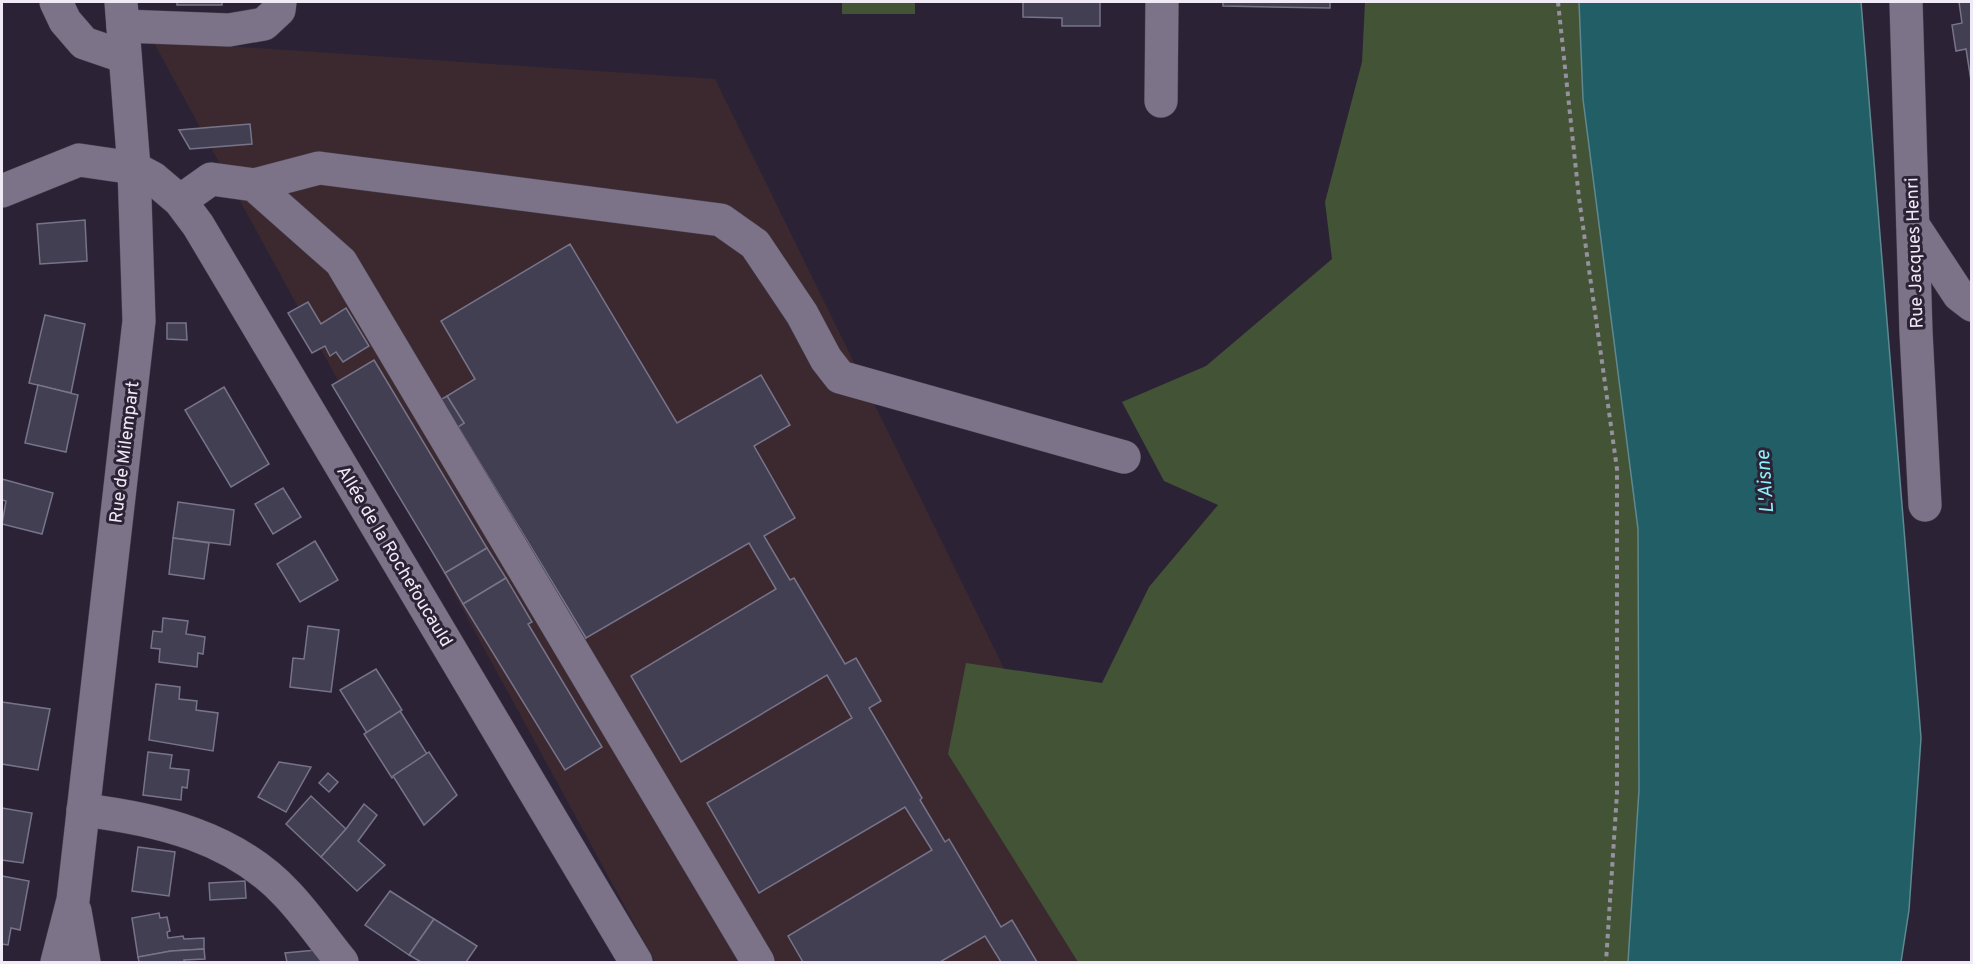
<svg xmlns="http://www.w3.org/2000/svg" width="1973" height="964" viewBox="0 0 1973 964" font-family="Overpass,sans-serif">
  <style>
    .commercial { fill: #3b292f }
    .green { fill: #435336 }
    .water { fill: #215e66; stroke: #5f8891; stroke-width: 1.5 }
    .building { fill: #423f53; stroke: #77748a; stroke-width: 1.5 }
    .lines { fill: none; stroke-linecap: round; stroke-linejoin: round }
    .minor-casing { stroke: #484150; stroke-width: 34 }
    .path { stroke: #96909f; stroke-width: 4; stroke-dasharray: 4.5 4.5; stroke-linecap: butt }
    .minor { stroke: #7c7389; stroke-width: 33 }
    .labels { text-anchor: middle; stroke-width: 6; stroke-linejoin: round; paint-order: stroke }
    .street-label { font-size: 18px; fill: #efeaf6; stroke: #2b2335 }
    .water-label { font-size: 20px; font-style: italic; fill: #8eeffc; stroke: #2b2335 }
  </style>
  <rect width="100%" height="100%" fill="#2b2335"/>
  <polygon class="commercial" points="153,41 715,79 1148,962 655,962"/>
  <g class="green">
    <rect x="842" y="2" width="73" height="12"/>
    <polygon points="1365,2 1579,2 1583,99 1638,529 1639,790 1628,962 1078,962 948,754 966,663 1102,683 1149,587 1218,505 1164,481 1122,402 1206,366 1332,259 1325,202 1362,62"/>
  </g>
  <polygon class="water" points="1579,2 1861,2 1921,738 1909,910 1901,962 1628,962 1639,790 1638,529 1583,99"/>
  <g class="building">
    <rect x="177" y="2" width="45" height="3"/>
    <polygon points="1023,2 1100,2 1100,26 1062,26 1062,18 1023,17"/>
    <polygon points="1223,2 1330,2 1330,8 1223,6"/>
    <polygon points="1959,2 1972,2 1972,87 1966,49 1956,51 1952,25 1962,23"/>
    <polygon points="250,124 252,144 190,149 179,130"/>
    <polygon points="85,220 87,261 40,264 37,224"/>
    <polygon points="570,244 677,423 761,375 790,425 754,446 795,518 764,536 790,580 794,578 845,664 856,658 881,701 869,708 922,798 920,800 945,842 949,839 1001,927 1012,920 1037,962 1001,962 985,936 940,962 803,962 788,936 932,850 905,807 759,893 707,803 852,718 827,675 681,762 631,676 776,589 749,543 586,638 458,427 464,423 447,396 475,379 441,321"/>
    <polygon points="308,302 321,324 346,308 369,346 343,362 336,352 330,356 325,346 312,353 288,313"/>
    <polygon points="45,315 85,324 71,393 29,383"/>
    <polygon points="167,323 186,323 187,340 167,339"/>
    <polygon points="374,360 487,548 445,573 332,385"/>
    <polygon points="38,385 78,395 66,452 25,443"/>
    <polygon points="224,387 269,464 231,487 185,410"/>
    <polygon points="447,396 464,423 458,427 586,638 579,643 433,404"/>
    <polygon points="2,479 53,493 42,534 2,524 6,501 2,500"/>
    <polygon points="283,488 301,517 273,534 255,504"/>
    <polygon points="178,502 234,510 230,545 173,538"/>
    <polygon points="173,538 209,543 204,579 169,574"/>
    <polygon points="315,541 338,580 300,602 277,564"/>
    <polygon points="487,548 506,578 463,604 445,573"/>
    <polygon points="506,578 532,622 528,624 602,747 565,770 463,604"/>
    <polygon points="163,618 188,621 186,634 205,637 203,654 198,653 197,667 159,662 160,649 151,648 153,631 162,632"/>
    <polygon points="308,626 339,630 331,692 290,687 293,658 304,659"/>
    <polygon points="376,669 402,710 367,733 340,690"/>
    <polygon points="156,684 180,687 179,699 197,701 196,710 218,713 213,751 149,740"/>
    <polygon points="2,702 50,709 38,770 2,764"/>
    <polygon points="400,711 427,754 392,778 364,734"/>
    <polygon points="148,752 172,755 170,768 189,770 187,788 182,787 181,800 143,795"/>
    <polygon points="429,752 457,795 424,825 393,776"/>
    <polygon points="279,762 311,767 286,812 258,797"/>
    <polygon points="328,773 338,782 329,792 319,783"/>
    <polygon points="311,796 346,829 321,857 286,824"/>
    <polygon points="364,804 377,815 358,841 385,865 357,891 321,857 346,829"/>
    <polygon points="2,808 32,813 23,863 2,860"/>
    <polygon points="138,847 175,852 169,896 132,891"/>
    <polygon points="2,876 29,881 20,930 11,928 8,945 2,944"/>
    <polygon points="245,881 246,898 210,900 209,883"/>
    <polygon points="390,891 434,919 409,955 365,925"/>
    <polygon points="159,913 160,918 167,917 170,931 167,932 168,938 183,936 184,939 204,938 204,949 171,951 138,957 132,918"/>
    <polygon points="434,919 477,946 466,962 421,962 409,955"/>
    <polygon points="204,949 205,959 184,960 184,962 139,962 138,957 171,951"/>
    <polygon points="316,950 325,962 287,962 285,953"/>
  </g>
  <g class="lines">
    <g class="minor-casing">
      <g id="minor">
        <polyline points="56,2 65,21 84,43 125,57"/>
        <polyline points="1906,2 1916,332 1925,505"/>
        <polyline points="123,26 229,30 264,24 279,10 280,2"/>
        <polyline points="1161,101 1162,2"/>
        <polyline points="254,185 319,168 721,220 755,244 802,314 826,359 840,377 1124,457"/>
        <polyline points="2,191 79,160 134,168 153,178 180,201 198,225 636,962"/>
        <polyline points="180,201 211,179 254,185 341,262 758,962"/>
        <polyline points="1913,225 1959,295 1972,305"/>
        <path d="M 83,810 C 158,819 234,837 287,894 C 307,915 324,940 342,962"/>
        <polyline points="75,911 84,962"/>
        <polyline points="57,962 73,900 139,321 134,168 121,2"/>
      </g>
    </g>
    <polyline class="path" points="1558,2 1579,198 1617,469 1617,793 1606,962"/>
    <use href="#minor" class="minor"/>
  </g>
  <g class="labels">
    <g class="street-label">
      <text transform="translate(1914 253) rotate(-92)" y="6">Rue Jacques Henri</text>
      <text transform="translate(124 452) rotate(-83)" y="6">Rue de Milempart</text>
      <text transform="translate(395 556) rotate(59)" y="6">Allée de la Rochefoucauld</text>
    </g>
    <g class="water-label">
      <text transform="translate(1764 482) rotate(-94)" y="7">L'Aisne</text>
    </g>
  </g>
  <rect width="1973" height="964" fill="none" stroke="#efeaf6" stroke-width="6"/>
</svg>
